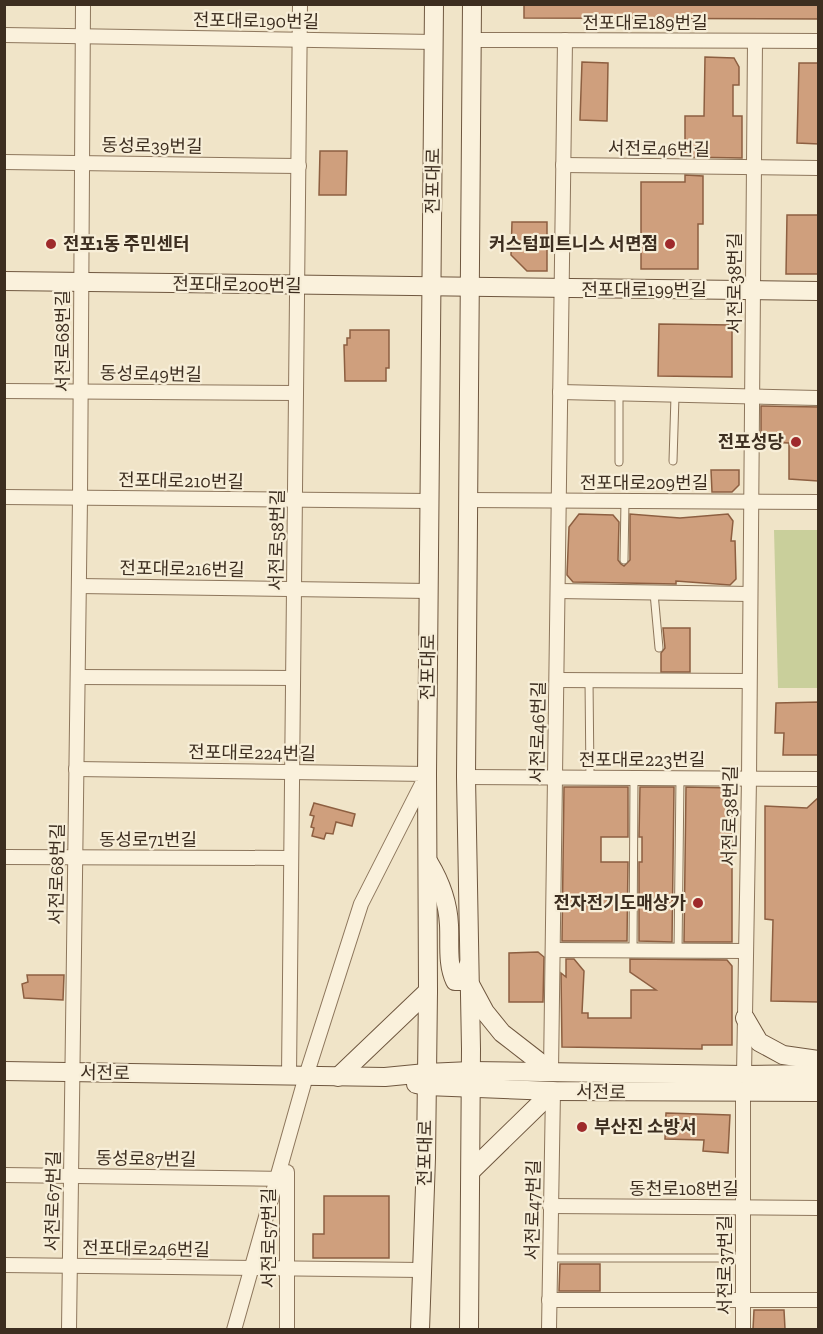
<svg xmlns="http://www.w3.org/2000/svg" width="823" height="1334" viewBox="0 0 823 1334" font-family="'Zilla Slab','Noto Sans KR',serif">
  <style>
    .green { fill: #c9cf9b }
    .building { fill: #cf9f7d; stroke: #8d5f41; stroke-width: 1.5 }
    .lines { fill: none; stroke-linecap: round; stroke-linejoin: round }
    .lane-casing { stroke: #8d765c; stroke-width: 9 }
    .street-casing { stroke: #8d765c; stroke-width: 16 }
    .secondary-casing { stroke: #6f573f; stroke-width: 20 }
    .lane { stroke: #faf1dc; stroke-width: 7 }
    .street { stroke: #faf1dc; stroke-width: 14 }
    .secondary { stroke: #faf1dc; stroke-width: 18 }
    .poi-dot { fill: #9e2a2b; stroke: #f7eed8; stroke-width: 2 }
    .labels { text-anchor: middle; stroke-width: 4.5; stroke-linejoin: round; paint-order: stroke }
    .street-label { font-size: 18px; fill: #3d2e20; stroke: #f7eed8 }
    .poi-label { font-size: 18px; font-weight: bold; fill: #3d2e20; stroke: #f7eed8; text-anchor: end }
  </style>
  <rect width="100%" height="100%" fill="#f0e4c8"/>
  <polygon class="green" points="774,530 818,530 818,688 778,688"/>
  <g class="building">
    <polygon points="524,4 819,4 819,19 524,18"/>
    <polygon points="705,57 734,58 739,67 739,85 733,85 733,116 742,116 742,158 685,157 685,116 704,116"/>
    <polygon points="582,62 608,63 607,121 580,120"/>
    <polygon points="799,63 819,63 819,144 797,143"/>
    <polygon points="320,151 347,151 346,195 319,195"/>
    <polygon points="685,175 703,176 703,224 698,224 698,269 641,269 641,182 685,182"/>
    <polygon points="787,215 819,215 819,274 786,274"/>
    <polygon points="512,222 547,222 547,271 527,271 511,255"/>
    <polygon points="659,324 732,325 732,377 658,376"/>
    <polygon points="350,330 389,330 389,368 386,368 386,381 345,381 344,345 347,345 347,338 350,338"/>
    <polygon points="761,406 819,407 818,481 789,479 789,443 761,442"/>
    <polygon points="711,470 739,470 739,485 732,492 712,492"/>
    <polygon points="579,514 613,515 619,522 618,560 621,564 624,566 630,560 630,514 680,518 728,514 733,521 731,541 735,541 736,579 730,585 676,581 676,584 573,582 567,575 569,527"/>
    <polygon points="663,628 690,628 690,672 661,672 661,653 665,648"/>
    <polygon points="819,702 819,755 783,755 784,733 775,733 776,703"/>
    <polygon points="564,787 628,787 628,837 601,837 601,862 628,862 627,941 562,941"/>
    <polygon points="640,787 674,787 672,942 639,941 639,862 642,862 642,837 639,837"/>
    <polygon points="686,787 732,788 732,942 684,942"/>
    <polygon points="819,797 819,1002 771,1001 773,920 765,919 765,806 807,808"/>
    <polygon points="314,803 355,814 352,826 336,822 333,834 326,833 324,839 312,836 314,828 311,827 314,816 310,815"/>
    <polygon points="538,952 544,957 543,1002 509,1002 509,953"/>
    <polygon points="566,959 574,959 584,971 582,1013 588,1013 588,1018 631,1018 631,990 656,990 630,972 630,959 727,960 732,966 732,1045 702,1045 702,1049 562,1047 561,973 566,977"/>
    <polygon points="27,975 64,975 63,1000 24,998 22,984 28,982"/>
    <polygon points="666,1113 730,1115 728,1153 703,1151 704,1140 665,1139"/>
    <polygon points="324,1196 389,1196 389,1258 313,1258 313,1234 324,1234"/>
    <polygon points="560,1264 600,1264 600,1291 559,1291"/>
    <polygon points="754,1310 784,1310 785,1329 753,1329"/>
  </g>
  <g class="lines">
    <g class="lane-casing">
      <g id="lane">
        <polyline points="673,461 675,396"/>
        <polyline points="619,462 619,394"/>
        <polyline points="624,560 625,501"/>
        <polyline points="654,593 659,648"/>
        <polyline points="589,680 590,778"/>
        <polyline points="633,951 634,778"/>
        <polyline points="678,951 680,778"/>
        <polyline points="550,1258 743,1258"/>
      </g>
    </g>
    <g class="street-casing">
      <g id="street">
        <polyline points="4,35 434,42"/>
        <polyline points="472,40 818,41"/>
        <polyline points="4,162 299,166"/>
        <polyline points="563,165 818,168"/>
        <polyline points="4,391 296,393"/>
        <polyline points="560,392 818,398"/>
        <polyline points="4,497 430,501"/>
        <polyline points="468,500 818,502"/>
        <polyline points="79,586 429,591"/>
        <polyline points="558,591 750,594"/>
        <polyline points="78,677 293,678"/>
        <polyline points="557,680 749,681"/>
        <polyline points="76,769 427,774 361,904 306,1076 234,1330"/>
        <polyline points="466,777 818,779"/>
        <polyline points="4,857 291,858"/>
        <polyline points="553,950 745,951"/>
        <polyline points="551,1071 565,40"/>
        <polyline points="744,1075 749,779 755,41"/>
        <polyline points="289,1076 300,4"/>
        <polyline points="4,1175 287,1179"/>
        <polyline points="550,1206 818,1208"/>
        <polyline points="4,1265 421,1270"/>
        <polyline points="549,1300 818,1300"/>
        <polyline points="69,1330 80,498 83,4"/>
        <polyline points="287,1330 287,1172"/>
        <polyline points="549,1330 553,1091"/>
        <polyline points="743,1330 743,1093"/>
      </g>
    </g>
    <g class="secondary-casing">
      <g id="secondary">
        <polyline points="4,281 818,291"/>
        <path d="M 429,863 C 441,883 448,902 449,925 C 450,944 447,964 455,981 L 462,981 L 469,964"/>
        <polyline points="471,986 485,1012 502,1033 551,1071"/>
        <polyline points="745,1018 759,1042 783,1055 818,1060"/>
        <polyline points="4,1071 385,1077 426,1073 471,1071 744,1075 818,1074"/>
        <polyline points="338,1077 428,991"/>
        <polyline points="416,1084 426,1086 553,1091 818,1092"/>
        <polyline points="472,1170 553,1091"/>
        <polyline points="420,1330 426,1158 428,991 427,774 434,4"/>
        <polyline points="469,1330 471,1049 466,777 472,4"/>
      </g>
    </g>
    <use href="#lane" class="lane"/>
    <use href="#street" class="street"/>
    <use href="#secondary" class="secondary"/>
  </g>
  <g class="poi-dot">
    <circle cx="51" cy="244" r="6"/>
    <circle cx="670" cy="244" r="6"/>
    <circle cx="796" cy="442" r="6"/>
    <circle cx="698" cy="903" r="6"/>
    <circle cx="582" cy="1127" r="6"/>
  </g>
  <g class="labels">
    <g class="street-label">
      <text transform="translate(256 21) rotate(1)" y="6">전포대로190번길</text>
      <text x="645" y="29">전포대로189번길</text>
      <text transform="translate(152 146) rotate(1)" y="6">동성로39번길</text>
      <text transform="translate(659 149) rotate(1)" y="6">서전로46번길</text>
      <text transform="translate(433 181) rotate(-89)" y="6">전포대로</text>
      <text transform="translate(735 283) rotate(-90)" y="6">서전로38번길</text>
      <text transform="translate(237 285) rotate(1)" y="6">전포대로200번길</text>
      <text x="644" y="296">전포대로199번길</text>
      <text transform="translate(63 341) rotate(-90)" y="6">서전로68번길</text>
      <text transform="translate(151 374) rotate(1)" y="6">동성로49번길</text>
      <text transform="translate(181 481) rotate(1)" y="6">전포대로210번길</text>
      <text x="644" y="489">전포대로209번길</text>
      <text transform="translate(277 540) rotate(-89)" y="6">서전로58번길</text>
      <text transform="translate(182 569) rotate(1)" y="6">전포대로216번길</text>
      <text transform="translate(428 667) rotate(-89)" y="6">전포대로</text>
      <text transform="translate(538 732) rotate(-89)" y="6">서전로46번길</text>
      <text transform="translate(252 753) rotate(1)" y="6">전포대로224번길</text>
      <text x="642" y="766">전포대로223번길</text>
      <text transform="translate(730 816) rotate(-89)" y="6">서전로38번길</text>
      <text x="148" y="846">동성로71번길</text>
      <text transform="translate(57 874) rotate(-89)" y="6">서전로68번길</text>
      <text transform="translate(105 1073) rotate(1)" y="6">서전로</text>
      <text transform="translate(601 1092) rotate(1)" y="6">서전로</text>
      <text transform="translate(425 1153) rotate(-89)" y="6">전포대로</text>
      <text transform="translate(146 1159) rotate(1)" y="6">동성로87번길</text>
      <text x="684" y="1195">동천로108번길</text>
      <text transform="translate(53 1201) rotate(-89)" y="6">서전로67번길</text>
      <text transform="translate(533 1210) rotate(-89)" y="6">서전로47번길</text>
      <text transform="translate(269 1238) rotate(-90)" y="6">서전로57번길</text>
      <text transform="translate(146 1249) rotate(1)" y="6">전포대로246번길</text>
      <text transform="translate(725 1265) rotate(-90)" y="6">서전로37번길</text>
    </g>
    <g class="poi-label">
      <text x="63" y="250" text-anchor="start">전포1동 주민센터</text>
      <text x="658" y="250">커스텀피트니스 서면점</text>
      <text x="784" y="448">전포성당</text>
      <text x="686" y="909">전자전기도매상가</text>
      <text x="594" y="1133" text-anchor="start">부산진 소방서</text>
    </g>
  </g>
  <rect width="823" height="1334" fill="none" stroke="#3d2e20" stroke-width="12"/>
</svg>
